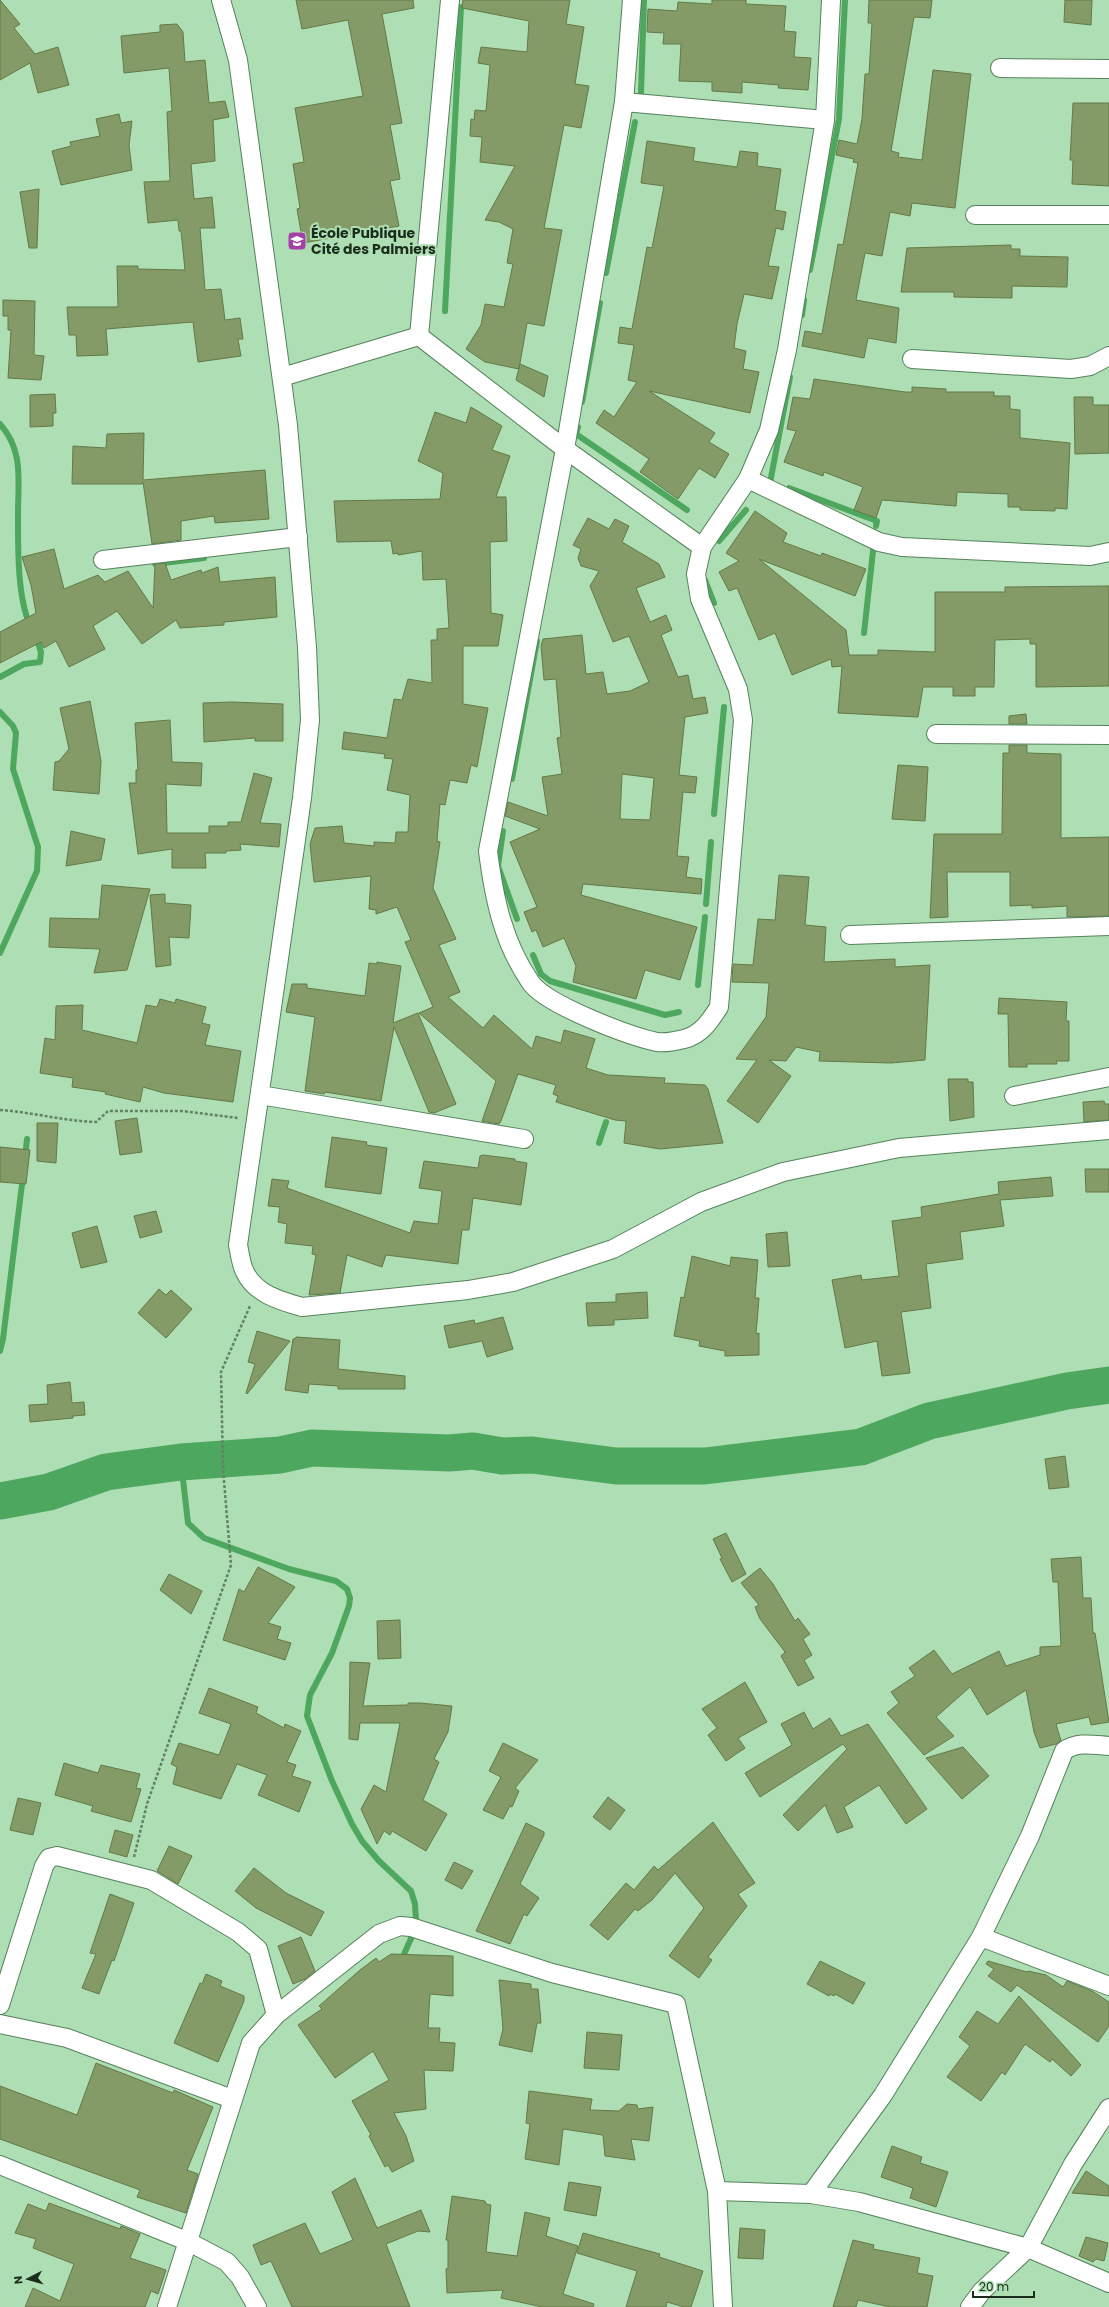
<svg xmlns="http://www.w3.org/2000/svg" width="1109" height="2307" viewBox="0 0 1109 2307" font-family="Poppins,sans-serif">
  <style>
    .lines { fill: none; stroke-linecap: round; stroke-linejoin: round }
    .stream { stroke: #4ea75e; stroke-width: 6 }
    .river { stroke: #4ea75e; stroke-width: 37 }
    .building { fill: #859b67; stroke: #637946; fill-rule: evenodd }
    .street-casing { stroke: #55825b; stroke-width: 20 }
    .path { stroke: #618264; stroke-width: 2.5; stroke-dasharray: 3 2; stroke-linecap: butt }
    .street { stroke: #fff; stroke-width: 18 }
    .labels { text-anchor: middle; stroke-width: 4; stroke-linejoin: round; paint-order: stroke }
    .poi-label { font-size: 14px; font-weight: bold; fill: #1a2d1c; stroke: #aedeb3; text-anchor: start }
  </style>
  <rect width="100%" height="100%" fill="#aedeb3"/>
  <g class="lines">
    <g class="stream">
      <polyline points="641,93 644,0"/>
      <polyline points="810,270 839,119 845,0"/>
      <polyline points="606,273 635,122"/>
      <polyline points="445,311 461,7"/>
      <polyline points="802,315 804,300"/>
      <polyline points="582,402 600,303"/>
      <path d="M 0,424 C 24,451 18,480 18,514 C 18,545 17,597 30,625"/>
      <polyline points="578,427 576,434 687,510"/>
      <polyline points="770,483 790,377"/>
      <polyline points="789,488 877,521 876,526"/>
      <polyline points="719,541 746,510"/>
      <polyline points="155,564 204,558"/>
      <polyline points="705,580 714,603"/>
      <polyline points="864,633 874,542"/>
      <polyline points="0,677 24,664 40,662 41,652 36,637"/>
      <polyline points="0,712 13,726 16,733 13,769 38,847 37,871 0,953"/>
      <polyline points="512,779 537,641"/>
      <polyline points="714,814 724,707"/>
      <polyline points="503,831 498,866 517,919"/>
      <polyline points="706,904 711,842"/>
      <polyline points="533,955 541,974 550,981 665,1015 679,1012"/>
      <polyline points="698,985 705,917"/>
      <polyline points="599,1143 606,1122"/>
      <polyline points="25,1157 27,1139"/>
      <polyline points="0,1351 3,1339 23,1176"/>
      <polyline points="181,1462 188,1523 204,1538 289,1569 336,1581 347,1589 350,1598 349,1606 332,1653 310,1695 307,1716 332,1781 352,1824 362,1841 379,1861 411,1891 415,1904 416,1921"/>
      <polyline points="401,1961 413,1934"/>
    </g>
    <polyline class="river" points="0,1501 49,1492 106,1472 181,1462 280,1455 312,1448 449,1453 473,1451 502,1456 532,1455 616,1466 705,1466 861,1447 929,1421 1067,1391 1109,1385"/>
  </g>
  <g class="building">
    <polygon points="0,0 20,24 14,28 35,54 58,47 69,85 38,93 30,63 0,80"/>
    <polygon points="296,0 413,0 414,8 382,14 402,123 390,125 400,179 390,181 399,226 303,243 297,209 300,208 293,164 304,162 295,108 363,96 348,20 302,29"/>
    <polygon points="463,0 570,0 566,24 584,27 575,84 589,86 581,128 564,125 544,228 562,230 544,326 527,323 519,369 485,362 466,349 481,325 485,304 504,307 513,264 507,263 513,229 499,222 485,220 515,166 480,162 482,137 470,136 471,119 474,120 475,110 486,111 490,65 478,63 481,47 527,52 529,21 462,8"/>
    <polygon points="712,0 746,0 746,4 786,6 784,31 796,32 794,57 811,58 808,90 778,88 779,85 742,82 742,93 712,91 712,82 679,81 681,44 663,44 664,33 647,32 648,9 677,11 678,2 712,4"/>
    <polygon points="869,0 932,0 930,18 914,17 891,151 899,153 898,157 922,160 933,70 971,74 955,208 912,203 910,216 890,212 882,256 865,253 856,300 899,308 896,343 868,338 864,358 802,346 805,331 822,334 838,244 843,245 858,163 853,162 854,159 836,155 839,140 857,144 862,119 865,74 869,74 872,23 868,23"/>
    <polygon points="1065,0 1092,0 1091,25 1064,22"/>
    <polygon points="177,24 183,32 185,62 205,60 209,103 225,101 229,117 213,120 215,161 191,164 194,199 212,197 215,228 200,228 205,290 221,289 225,320 240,318 243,339 238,339 241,356 198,362 193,322 106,329 108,355 77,356 76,335 69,335 67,307 118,307 117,266 138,266 138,269 185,270 181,231 179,231 178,220 148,223 144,182 170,181 167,112 172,111 169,68 124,73 121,36 160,32 160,25"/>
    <polygon points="1073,103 1109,103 1109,186 1072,184 1073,160 1070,160"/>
    <polygon points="119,114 121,123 132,121 129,145 132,170 61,185 52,151 71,146 70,142 100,136 96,119"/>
    <polygon points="647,141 695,148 693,161 737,167 740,151 758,153 757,166 781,169 775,210 786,212 783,230 776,228 768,266 779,267 772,299 744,294 737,324 734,348 746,351 743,369 759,372 750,413 649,391 715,433 709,442 729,454 715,478 699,468 678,499 640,472 649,459 596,423 604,410 614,417 637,382 628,380 634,345 618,343 620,327 632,329 647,247 652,248 664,186 641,183"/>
    <polygon points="39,189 37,248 29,248 20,192"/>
    <polygon points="1011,245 1011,249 1020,249 1020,256 1068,257 1067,287 1012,286 1012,298 954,297 954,292 901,292 907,248"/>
    <polygon points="3,300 35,301 34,355 44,356 41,380 8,378 11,330 8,330 8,316 3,316"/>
    <polygon points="520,364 548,376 544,397 516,380"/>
    <polygon points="814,379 905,392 912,392 912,387 946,389 946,392 994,392 994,396 1010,396 1010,409 1020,410 1020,438 1070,443 1067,509 1055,508 1055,511 1020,510 1020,507 1008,507 1008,494 957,492 956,506 882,500 876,518 854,510 863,487 824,472 823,476 784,462 796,431 787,429 793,397 810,399"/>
    <polygon points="55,394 56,413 53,413 53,426 30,427 30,395"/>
    <polygon points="1074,397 1093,397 1093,405 1109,405 1109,453 1075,454"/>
    <polygon points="471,407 502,426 492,450 510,456 496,497 506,497 507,541 490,542 491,613 503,615 498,646 463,646 463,704 488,708 477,767 471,765 467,783 450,780 445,805 440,804 437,841 440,842 433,888 456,939 439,945 460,992 448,997 483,1028 494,1015 532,1049 536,1036 561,1043 564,1030 595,1039 586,1068 608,1075 665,1078 664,1083 705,1085 708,1089 723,1143 660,1149 624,1143 626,1121 615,1120 556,1102 558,1096 553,1094 556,1085 518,1074 501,1121 499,1124 482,1121 496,1081 419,1013 433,1007 405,942 411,940 397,907 376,914 376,910 369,909 371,876 314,882 310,844 315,828 342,826 344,843 374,846 374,842 395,843 396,832 408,832 410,795 387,790 393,759 384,758 385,754 342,749 344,732 387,738 394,699 402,700 408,679 432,683 431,640 437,640 437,629 449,628 446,579 423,580 422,551 398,555 398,553 393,554 391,541 337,542 334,501 440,499 443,473 418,461 435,412 466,423"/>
    <polygon points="144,433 143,480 265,470 269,519 215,523 214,516 181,521 181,540 152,544 143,482 142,484 72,484 73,446 106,448 107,434"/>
    <polygon points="755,511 787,533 783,542 821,556 822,553 866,569 855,596 759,559 846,630 849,655 878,655 878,650 935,652 935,592 1005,592 1005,587 1109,586 1109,686 1036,687 1036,644 1030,644 1030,639 995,640 994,687 975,687 975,696 953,696 953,687 923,687 918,717 838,713 842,666 832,667 831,659 792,675 775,633 759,640 737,588 729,591 719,572 739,561 726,553"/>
    <path d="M 588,518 L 609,529 L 615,519 L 629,526 L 622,542 L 659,564 L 665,577 L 636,588 L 650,622 L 666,615 L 672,630 L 661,635 L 678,677 L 688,675 L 693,699 L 705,697 L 708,713 L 685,717 L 679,775 L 697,777 L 695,793 L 683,792 L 677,856 L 689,857 L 686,877 L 702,879 L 701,894 L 583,884 L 581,895 L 697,927 L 680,980 L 645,970 L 636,999 L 573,982 L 576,966 L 564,938 L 543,947 L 536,930 L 532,932 L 524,912 L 537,907 L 510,842 L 540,829 L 505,816 L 508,802 L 548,816 L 542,777 L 562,774 L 557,738 L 561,737 L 556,679 L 544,680 L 541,646 L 543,639 L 582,635 L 586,674 L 603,672 L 607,694 L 630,691 L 649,682 L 629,636 L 613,642 L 590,586 L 599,571 L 581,566 L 578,558 L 581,549 L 573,545 ZM 622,774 L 654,778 L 650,820 L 620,819 Z"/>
    <polygon points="54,549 64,589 98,575 105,582 128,571 153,608 155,564 165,563 171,580 201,570 202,573 218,567 220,582 275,577 277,617 224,622 224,625 180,628 176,620 142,644 117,611 93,626 105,649 69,667 56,641 44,648 41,642 0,663 0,632 36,613 31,585 22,557"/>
    <polygon points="90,701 101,761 99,794 53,790 55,762 59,761 69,749 60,708"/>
    <polygon points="232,702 283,704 283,741 255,741 255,738 204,742 203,703"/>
    <polygon points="1026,714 1027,724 1009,724 1009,716"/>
    <polygon points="170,720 172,762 202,763 201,786 166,784 167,833 209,833 209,826 228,826 228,822 241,822 254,773 272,778 260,823 281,824 279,847 240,844 241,850 226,851 226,853 205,853 206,868 172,868 172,849 138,854 129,783 136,783 136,770 138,770 135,723"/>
    <polygon points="1009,745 1027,745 1027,753 1061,754 1061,838 1109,837 1109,916 1067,917 1067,906 1032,908 1032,905 1010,906 1010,872 947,872 948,917 930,918 934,834 1002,834 1003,753 1009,753"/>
    <polygon points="898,765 928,767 925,821 892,819"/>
    <polygon points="71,831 105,839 101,860 66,866"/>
    <polygon points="779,875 809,877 805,925 826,927 824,962 895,959 895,967 930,965 925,1060 891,1063 819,1061 820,1052 796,1047 786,1061 769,1060 791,1076 758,1123 727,1101 757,1060 736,1059 766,1017 769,983 732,982 733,964 753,965 758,919 775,920"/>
    <polygon points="102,885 150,889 127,970 94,973 100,949 49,947 50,918 99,919"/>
    <polygon points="165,894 165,903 191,905 189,938 169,937 171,965 156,967 150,895"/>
    <polygon points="377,962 401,966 393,1023 418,1013 456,1104 434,1113 429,1112 394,1027 381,1101 325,1092 324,1094 305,1091 315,1017 286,1012 292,984 307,984 307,988 365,996 369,963 377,964"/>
    <polygon points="999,998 1067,1002 1066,1021 1069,1021 1069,1061 1056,1061 1057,1064 1027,1064 1027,1067 1009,1067 1008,1014 998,1014"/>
    <polygon points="160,999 175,1003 176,999 206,1007 202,1023 210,1025 205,1045 241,1051 233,1102 164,1093 143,1087 140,1102 105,1094 106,1092 72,1087 73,1078 40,1073 45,1038 55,1040 56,1006 83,1005 82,1030 137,1043 146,1005 157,1007"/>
    <polygon points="948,1079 968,1079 968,1082 973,1082 974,1117 950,1121"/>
    <polygon points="1104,1101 1105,1104 1109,1104 1109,1120 1084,1122 1083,1102"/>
    <polygon points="137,1118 142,1152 120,1155 115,1121"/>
    <polygon points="37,1123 58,1123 56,1163 37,1161"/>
    <polygon points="332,1137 367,1142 366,1145 387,1148 381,1194 325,1187"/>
    <polygon points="0,1147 30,1150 26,1184 0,1182"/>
    <polygon points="483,1155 515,1159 515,1161 527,1163 521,1205 473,1198 469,1230 462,1230 458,1264 386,1255 382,1267 347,1255 340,1293 309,1295 316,1255 312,1254 313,1246 285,1243 287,1224 278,1222 280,1207 268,1206 272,1179 289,1181 287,1188 410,1233 414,1221 438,1224 442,1191 419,1188 424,1161 478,1168 480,1156"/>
    <polygon points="1085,1169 1109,1169 1109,1192 1086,1192"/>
    <polygon points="1051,1177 1053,1196 1000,1200 1004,1226 960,1232 963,1259 926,1264 931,1308 901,1312 910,1373 882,1376 877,1341 845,1348 832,1280 861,1275 862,1280 899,1276 892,1221 922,1217 921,1207 999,1194 998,1182"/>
    <polygon points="156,1211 162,1232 140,1238 134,1216"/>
    <polygon points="97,1226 107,1262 81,1268 72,1233"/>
    <polygon points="787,1232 790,1266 768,1267 766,1234"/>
    <polygon points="692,1256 730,1266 731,1257 758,1260 755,1298 759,1298 756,1334 759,1333 759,1355 725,1356 725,1351 699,1346 700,1341 674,1336 681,1297 684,1298"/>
    <polygon points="159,1289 166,1295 171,1290 192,1309 166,1338 138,1313"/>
    <polygon points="647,1292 648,1318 614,1320 614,1325 588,1326 586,1303 616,1302 616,1294"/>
    <polygon points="503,1317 513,1349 487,1357 482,1341 449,1348 444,1326 474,1320 475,1324"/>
    <polygon points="257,1331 290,1341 247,1394 246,1393 255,1364 248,1362"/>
    <polygon points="296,1337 340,1340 338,1369 405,1376 405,1389 338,1389 338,1386 309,1384 308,1393 285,1390 293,1339 295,1339"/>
    <polygon points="70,1382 72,1403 84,1402 85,1415 73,1416 73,1418 30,1422 29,1405 48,1404 47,1385"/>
    <polygon points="1065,1456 1069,1487 1049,1489 1045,1459"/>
    <polygon points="726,1533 746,1574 732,1582 720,1559 722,1558 713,1539"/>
    <polygon points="1081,1557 1083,1598 1091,1598 1093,1633 1095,1633 1109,1722 1091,1725 1089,1717 1056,1724 1061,1741 1056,1744 1040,1748 1034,1732 1026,1690 987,1715 970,1687 936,1717 954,1736 924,1755 887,1713 899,1703 891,1692 915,1676 909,1668 934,1650 952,1674 999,1651 1006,1666 1040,1655 1040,1647 1061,1646 1058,1582 1053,1582 1051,1559"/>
    <polygon points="258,1567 295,1587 268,1623 281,1627 277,1639 291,1643 285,1660 223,1640 239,1589 244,1592"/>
    <polygon points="760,1568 773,1584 795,1621 798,1618 810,1634 803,1639 812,1655 804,1660 814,1678 798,1686 781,1656 785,1652 760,1619 755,1607 759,1605 741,1583"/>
    <polygon points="169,1574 202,1591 191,1614 160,1590"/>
    <polygon points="400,1620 401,1658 378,1659 377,1621"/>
    <polygon points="350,1662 370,1663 363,1706 408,1705 408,1703 420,1703 452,1706 448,1732 434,1759 439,1762 423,1800 447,1814 426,1851 392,1831 390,1835 384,1831 377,1844 361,1809 374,1785 386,1792 400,1723 360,1723 358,1740 349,1739"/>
    <polygon points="745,1682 767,1722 738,1738 745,1748 726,1761 708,1735 717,1728 702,1709"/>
    <polygon points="209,1688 258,1707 256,1713 284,1728 285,1724 301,1731 287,1762 296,1765 292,1776 311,1782 299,1812 258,1795 267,1775 237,1764 221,1799 173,1784 177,1767 171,1764 179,1743 219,1755 231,1724 199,1713"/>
    <polygon points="804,1712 813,1729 830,1718 841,1736 868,1724 927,1809 906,1824 879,1785 844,1807 853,1827 837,1833 825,1805 798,1831 783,1815 847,1749 843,1744 760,1797 745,1773 792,1745 781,1724"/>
    <polygon points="503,1743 538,1760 515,1788 519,1791 512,1807 510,1806 503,1819 483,1810 501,1777 489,1771"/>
    <polygon points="963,1747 989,1776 962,1799 926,1758"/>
    <polygon points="64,1763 98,1773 101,1765 140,1774 136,1788 141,1789 131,1822 91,1811 93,1806 55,1795"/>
    <polygon points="608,1797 625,1810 610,1830 593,1817"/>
    <polygon points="18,1798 41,1803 33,1835 10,1830"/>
    <polygon points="713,1822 755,1883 738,1894 747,1906 708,1957 712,1960 699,1978 669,1956 704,1908 675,1873 652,1900 638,1911 635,1909 608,1940 590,1925 626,1883 634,1890 654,1866 658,1870"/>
    <polygon points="526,1823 544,1832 544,1835 520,1884 539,1898 527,1916 524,1914 510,1944 476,1931"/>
    <polygon points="115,1830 133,1835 127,1857 109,1852"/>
    <polygon points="169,1846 192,1856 178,1884 157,1871"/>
    <polygon points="454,1862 473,1871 462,1889 445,1880"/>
    <polygon points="254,1868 286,1893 324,1912 311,1936 256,1908 235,1891"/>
    <polygon points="110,1894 134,1903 114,1961 112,1960 99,1994 82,1988 96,1954 90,1953"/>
    <polygon points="301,1937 315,1971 305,1979 293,1984 278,1946"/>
    <polygon points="391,1954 453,1956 453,1996 430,1994 428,2028 440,2028 439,2042 455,2043 453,2071 424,2070 426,2109 394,2113 406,2136 414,2161 392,2172 388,2165 385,2167 369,2136 371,2135 352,2101 389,2080 373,2051 335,2078 298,2025 322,2009 319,2006 360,1970 376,1958 379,1962"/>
    <polygon points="820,1961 865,1983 853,2004 835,1994 834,1996 830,1994 829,1996 807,1984"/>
    <polygon points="988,1961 1027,1972 1028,1971 1046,1975 1063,1987 1067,1981 1092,1991 1109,2002 1109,2026 1098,2042 1017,1985 1011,1992 988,1976 994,1969 986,1964"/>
    <polygon points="206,1974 222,1981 220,1986 244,1996 244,2001 218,2062 174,2043 200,1983 202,1984"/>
    <polygon points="499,1980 531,1984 531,1989 538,1989 541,2023 537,2023 532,2052 499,2045 503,2029"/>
    <polygon points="1019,1996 1081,2065 1071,2076 1052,2059 1050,2062 1025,2044 1005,2075 1002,2072 981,2101 947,2077 970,2046 959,2037 977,2011 998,2024"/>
    <polygon points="587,2032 622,2035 619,2070 584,2068"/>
    <polygon points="96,2063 173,2093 174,2090 213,2107 187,2170 198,2174 186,2213 137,2197 140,2190 0,2139 0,2086 77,2115"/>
    <polygon points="529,2091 592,2099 590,2110 619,2111 627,2104 637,2105 638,2109 653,2107 649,2141 631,2139 635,2160 605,2156 603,2135 563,2129 559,2165 525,2159 530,2124 526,2123"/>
    <polygon points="892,2146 922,2157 920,2163 948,2172 936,2207 910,2198 913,2188 881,2177"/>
    <polygon points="1086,2171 1109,2186 1109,2196 1072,2193"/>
    <polygon points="355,2178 377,2228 421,2210 430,2232 418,2231 386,2244 410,2307 292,2307 271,2261 261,2265 253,2245 305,2223 320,2254 353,2240 332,2192"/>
    <polygon points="569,2182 601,2187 596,2216 564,2210"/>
    <polygon points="452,2196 485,2201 486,2204 491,2205 486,2252 517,2256 525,2212 550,2218 546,2236 578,2246 563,2294 594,2304 593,2307 542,2307 501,2298 503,2290 447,2293 446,2269 448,2268 448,2240 446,2240"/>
    <polygon points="49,2203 120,2229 121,2226 140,2234 130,2258 166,2270 158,2294 151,2291 145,2307 25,2307 33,2288 60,2301 74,2264 33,2248 36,2239 15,2233 28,2204 46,2211"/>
    <polygon points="740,2228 765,2230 763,2259 738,2258"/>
    <polygon points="583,2233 660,2254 659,2257 703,2271 691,2307 684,2307 667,2302 666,2307 626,2307 637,2271 577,2253"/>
    <polygon points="1086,2237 1108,2243 1104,2261 1096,2259 1093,2262 1079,2256"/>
    <polygon points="853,2240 874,2245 873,2249 920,2258 917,2273 933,2276 927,2307 890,2307 858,2300 856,2307 833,2307"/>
  </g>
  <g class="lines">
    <g class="street-casing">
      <g id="street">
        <path d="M 221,0 L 238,60 L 288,425 L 307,647 L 310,720 L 302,798 L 238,1245 C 240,1254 241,1265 245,1272 C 255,1294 281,1301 302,1307 L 468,1290 L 513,1282 L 613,1249 L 701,1202 L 783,1172 L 899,1148 L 1109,1130"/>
        <polyline points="450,0 419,336 565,449 702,547"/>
        <path d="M 632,0 L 624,102 L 565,449 L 488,851 C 494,898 503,943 531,983 C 547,1005 629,1036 657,1042 C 664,1043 676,1041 684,1039 C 701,1035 710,1021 719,1007 L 743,720 L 738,689 L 700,599 L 696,574 L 702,547 L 748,479 L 769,430 L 787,350 L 825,120 L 831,0"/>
        <polyline points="1000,68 1109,69"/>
        <polyline points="624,102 825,120"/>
        <polyline points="975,215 1109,215"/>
        <polyline points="912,359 1071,369 1090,366 1109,356"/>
        <polyline points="282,377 419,336"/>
        <polyline points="748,479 879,542 902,547 1090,556 1109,552"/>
        <polyline points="103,560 298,537"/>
        <polyline points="936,734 1109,735"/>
        <polyline points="850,935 1109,926"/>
        <polyline points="260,1095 524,1139"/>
        <polyline points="1014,1096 1109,1077"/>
        <polyline points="981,1937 1109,1986"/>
        <polyline points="0,2005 44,1866 49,1858 57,1856 151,1880 238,1932 258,1949 276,2015"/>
        <polyline points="0,2024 67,2038 232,2099"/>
        <polyline points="0,2165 189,2242 227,2262 240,2277 257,2307"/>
        <polyline points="717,2191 811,2194 859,2202 1028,2248 1109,2283"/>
        <path d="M 811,2194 L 883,2095 L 981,1937 L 1030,1836 L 1064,1751 C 1077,1741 1094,1745 1109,1746"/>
        <polyline points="167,2307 251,2043 276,2015 379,1934 400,1926 411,1927 552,1973 676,2004 717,2191 723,2307"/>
        <polyline points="970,2307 982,2291 1028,2248 1073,2164 1109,2108"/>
      </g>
    </g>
    <g class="path">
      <path d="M 0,1110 C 32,1112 63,1121 96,1122 L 108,1111 L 182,1111 L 238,1118"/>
      <polyline points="134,1857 147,1804 231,1565 223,1469 221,1372 250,1306"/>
    </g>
    <use href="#street" class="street"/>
  </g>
  <defs>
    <g id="school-square" transform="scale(1)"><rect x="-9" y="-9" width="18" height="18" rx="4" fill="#a540a5" stroke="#aedeb3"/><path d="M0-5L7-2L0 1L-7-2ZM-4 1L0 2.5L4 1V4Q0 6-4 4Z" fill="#fff"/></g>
  </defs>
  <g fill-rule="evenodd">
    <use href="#school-square" x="297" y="241"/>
  </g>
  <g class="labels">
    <g class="poi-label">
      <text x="311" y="238">École Publique<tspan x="311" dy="16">Cité des Palmiers</tspan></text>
    </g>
  </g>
  <g transform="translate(28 2279) rotate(264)" stroke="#aedeb3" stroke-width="3" paint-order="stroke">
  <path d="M0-3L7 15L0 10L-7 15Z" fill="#1a2d1c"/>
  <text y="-6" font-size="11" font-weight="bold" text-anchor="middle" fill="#1a2d1c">N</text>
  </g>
  <path d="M973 2291v6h61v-6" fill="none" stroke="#1a2d1c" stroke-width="2"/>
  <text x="979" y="2291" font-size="12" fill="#1a2d1c" stroke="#aedeb3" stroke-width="3" paint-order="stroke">20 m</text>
</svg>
